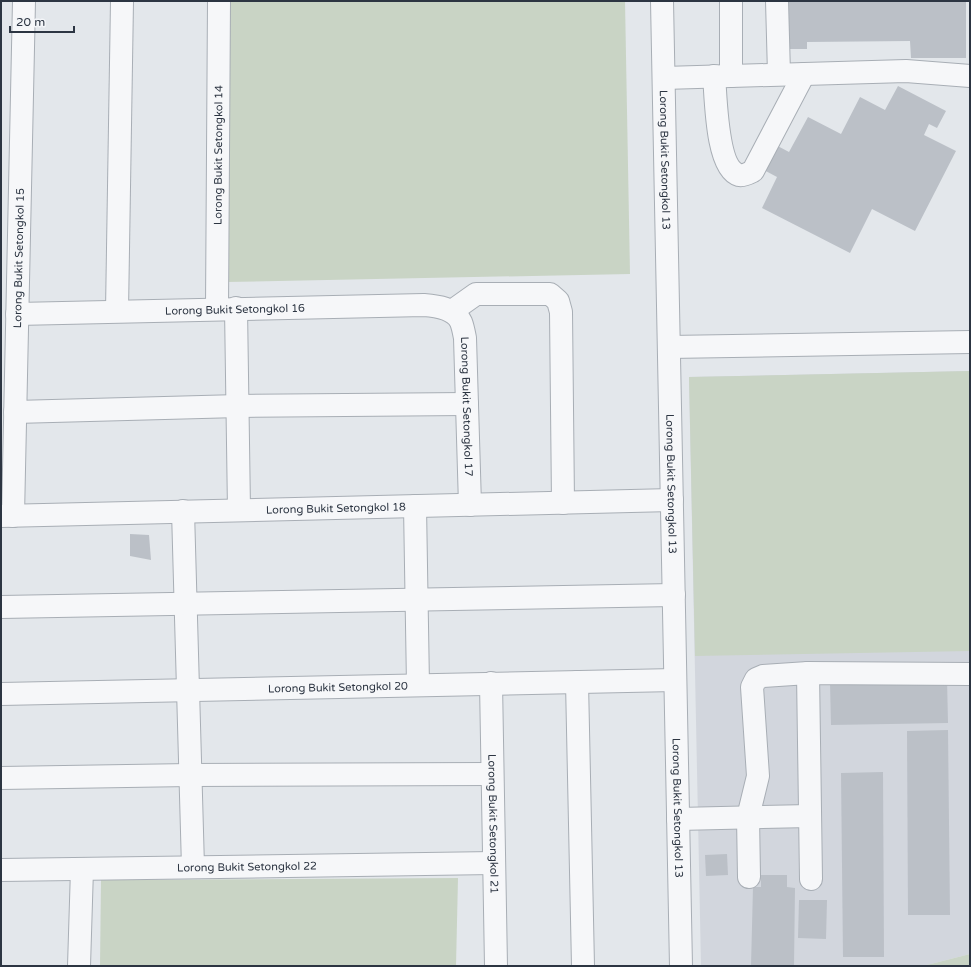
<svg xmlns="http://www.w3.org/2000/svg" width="971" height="967" viewBox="0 0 971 967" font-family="'Varela Round',sans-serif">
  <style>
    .built { fill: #d2d6dd }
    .green { fill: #c9d4c5 }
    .building { fill: #bbc0c7 }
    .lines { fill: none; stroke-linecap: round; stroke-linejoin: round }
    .minor-casing { stroke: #a8aeb5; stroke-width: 24 }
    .minor { stroke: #f6f7f9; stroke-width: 22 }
    .labels { text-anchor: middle; stroke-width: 3.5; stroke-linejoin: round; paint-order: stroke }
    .street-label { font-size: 11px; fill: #2c3542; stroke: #f3f5f8 }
  </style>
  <rect width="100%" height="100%" fill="#e3e7eb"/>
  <polygon class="built" points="970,371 970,954 923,966 701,966 689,377"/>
  <g class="green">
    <polygon points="225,1 625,1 630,274 225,282"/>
    <polygon points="970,371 970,651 695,656 689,377"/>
    <polygon points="458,878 456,966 100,966 101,880"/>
    <polygon points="970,954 970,966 923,966"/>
  </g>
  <g class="building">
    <polygon points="783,1 966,1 966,58 911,58 910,41 807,42 807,49 784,49"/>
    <polygon points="898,86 946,111 937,128 929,124 924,135 956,151 915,231 872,209 850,253 762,208 777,177 760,168 772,143 789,152 808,117 841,134 860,97 885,110"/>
    <polygon points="130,534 149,535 151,560 130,556"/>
    <polygon points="947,679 948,723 831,725 830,682"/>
    <polygon points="948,730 950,915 908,915 907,731"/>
    <polygon points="883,772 884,957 843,957 841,773"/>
    <polygon points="727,854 728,875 706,876 705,855"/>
    <polygon points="761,875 787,875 787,887 795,888 794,966 751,966 753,887 761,887"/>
    <polygon points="799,900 827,900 826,939 798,938"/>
  </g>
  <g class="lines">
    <g class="minor-casing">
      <g id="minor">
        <path id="s1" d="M 662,1 L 681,966"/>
        <polyline points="731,1 731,76"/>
        <polyline points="777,1 779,74"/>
        <path d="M 714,76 C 716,96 716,168 739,175 C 744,176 749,173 753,171 L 804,74"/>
        <polyline points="664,78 906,71 970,76"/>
        <path id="s2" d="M 217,308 L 219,1"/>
        <polyline points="236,308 239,510"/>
        <polyline points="117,311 122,1"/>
        <polyline points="452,311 476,294 550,294 558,301 561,312 563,503"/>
        <path id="s3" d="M 17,314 L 424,305 C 437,306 455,308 461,322 C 463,327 464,333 465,338 L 470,505"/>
        <polyline points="669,347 970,342"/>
        <polyline points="15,412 239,406 467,404"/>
        <polyline points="415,506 418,685"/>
        <polyline points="183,511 193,867"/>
        <path id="s4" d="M 1,516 L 672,500"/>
        <path id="s5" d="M 13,516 L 24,1"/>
        <polyline points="1,607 674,595"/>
        <polyline points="808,673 811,879"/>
        <polyline points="577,682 583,966"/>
        <path id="s6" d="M 491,683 L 496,966"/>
        <path id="s7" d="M 1,694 L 675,680"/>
        <polyline points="1,778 190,775 492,774"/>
        <polyline points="678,819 810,816"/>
        <path id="s8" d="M 1,870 L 494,863"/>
        <polyline points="749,877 748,817 758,776 752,687 756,679 763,676 808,673 970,674"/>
        <polyline points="79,966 82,869"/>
      </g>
    </g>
    <use href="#minor" class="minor"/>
  </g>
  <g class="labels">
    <g class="street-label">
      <text dy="4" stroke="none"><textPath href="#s2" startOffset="153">Lorong Bukit Setongkol 14</textPath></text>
      <text dy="4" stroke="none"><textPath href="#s1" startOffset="159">Lorong Bukit Setongkol 13</textPath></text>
      <text dy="4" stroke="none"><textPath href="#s5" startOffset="258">Lorong Bukit Setongkol 15</textPath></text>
      <text dy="4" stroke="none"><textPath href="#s3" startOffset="218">Lorong Bukit Setongkol 16</textPath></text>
      <text dy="4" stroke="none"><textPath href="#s3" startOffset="535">Lorong Bukit Setongkol 17</textPath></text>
      <text dy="4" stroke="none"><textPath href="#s1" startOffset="483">Lorong Bukit Setongkol 13</textPath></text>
      <text dy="4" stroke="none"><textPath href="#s4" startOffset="335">Lorong Bukit Setongkol 18</textPath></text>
      <text dy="4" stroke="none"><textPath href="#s7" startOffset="337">Lorong Bukit Setongkol 20</textPath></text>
      <text dy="4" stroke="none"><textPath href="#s1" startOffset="807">Lorong Bukit Setongkol 13</textPath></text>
      <text dy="4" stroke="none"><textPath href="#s6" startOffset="141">Lorong Bukit Setongkol 21</textPath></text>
      <text dy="4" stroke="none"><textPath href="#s8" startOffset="246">Lorong Bukit Setongkol 22</textPath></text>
    </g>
  </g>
  <rect width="971" height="967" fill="none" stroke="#2c3542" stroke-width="4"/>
  <path d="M10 26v6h64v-6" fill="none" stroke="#2c3542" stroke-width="2"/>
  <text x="16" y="26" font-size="12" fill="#2c3542" stroke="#f3f5f8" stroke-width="3" paint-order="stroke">20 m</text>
</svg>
